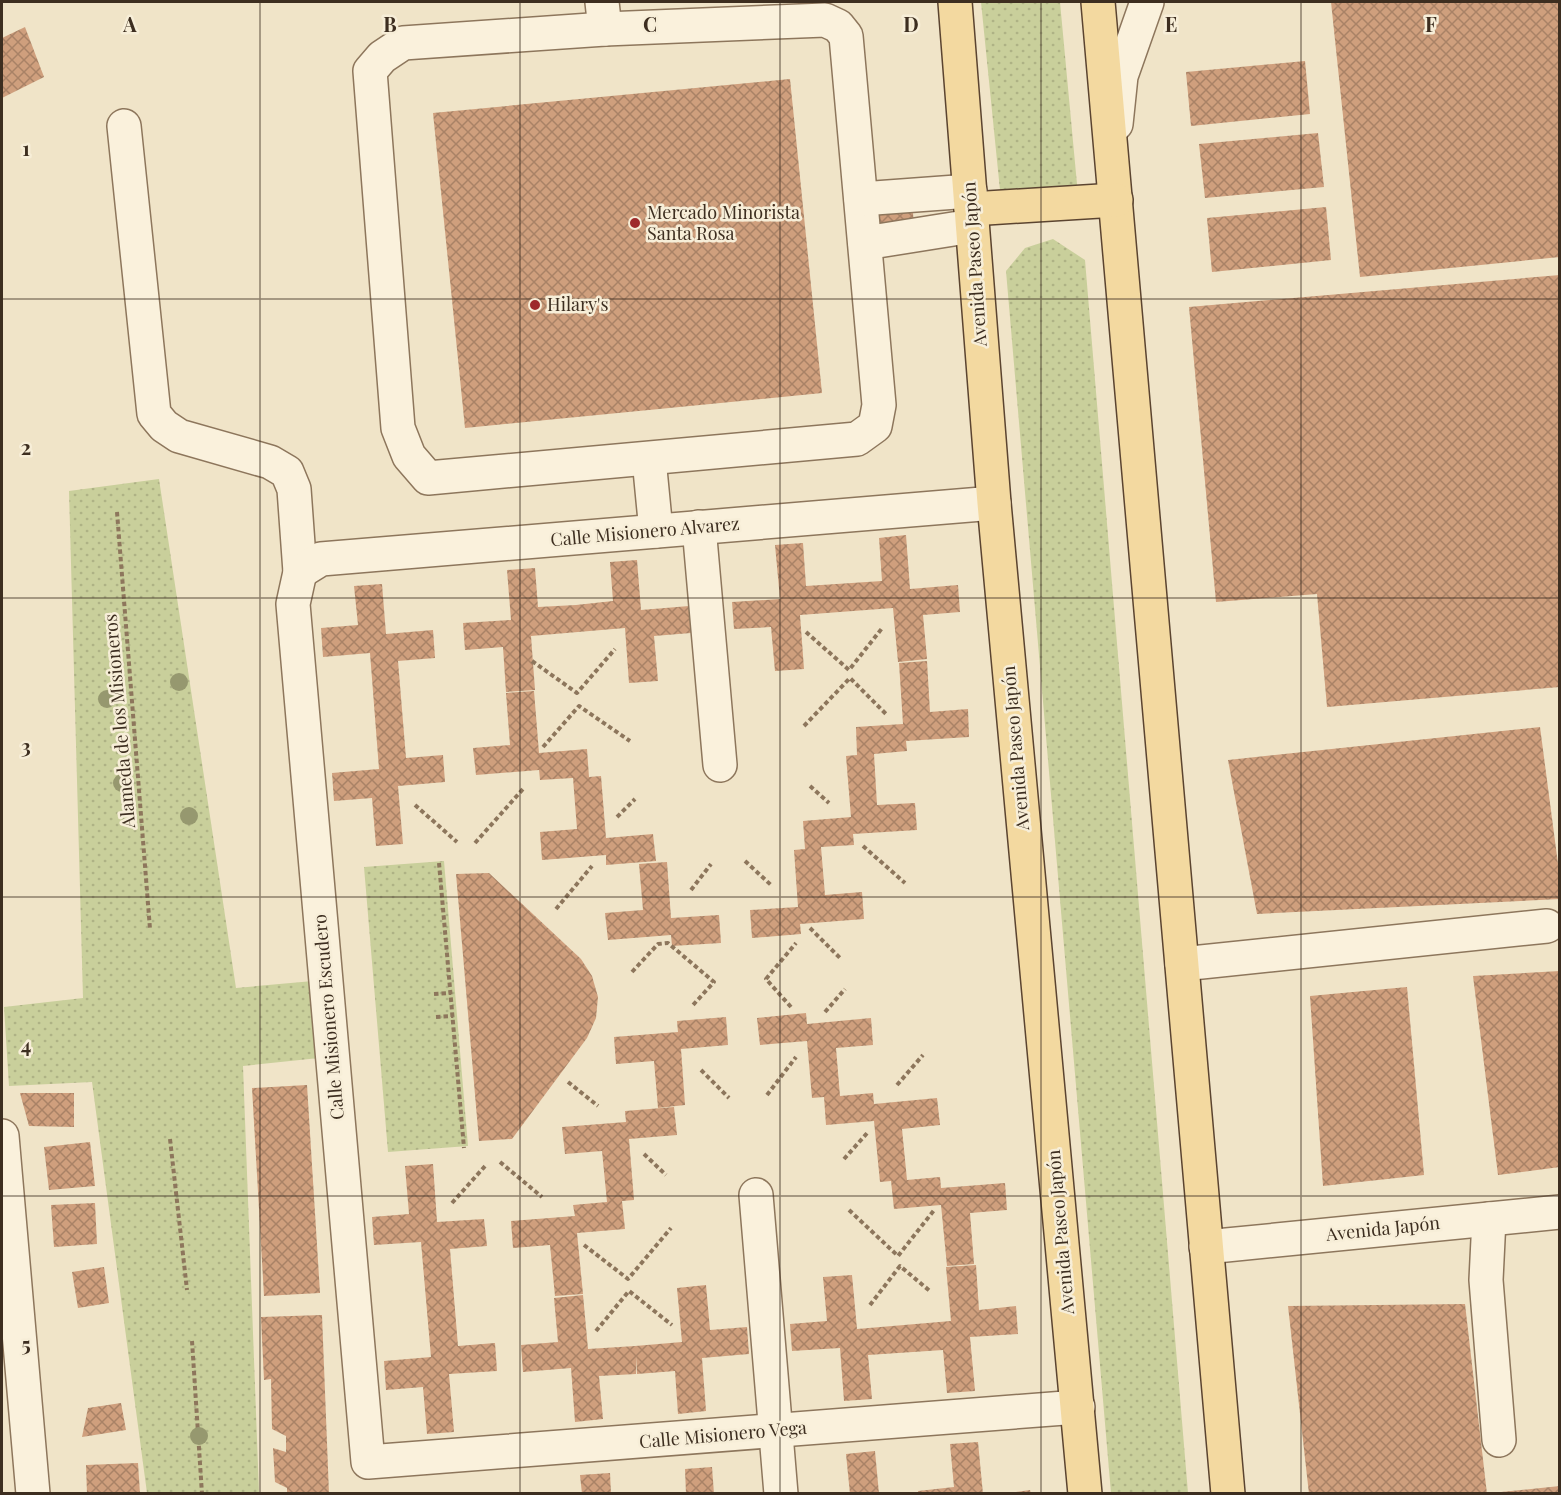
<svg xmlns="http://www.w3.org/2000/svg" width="1561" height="1495" viewBox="0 0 1561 1495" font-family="'Playfair Display',serif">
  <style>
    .grass { fill: url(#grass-dots) }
    .building { fill: url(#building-cross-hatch) }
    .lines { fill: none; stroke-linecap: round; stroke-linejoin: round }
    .minor-casing { stroke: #8d765c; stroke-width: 36 }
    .major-casing { stroke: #5b4430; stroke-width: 36 }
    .path { stroke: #8d765c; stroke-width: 4; stroke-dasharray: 4.5 3; stroke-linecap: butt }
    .minor { stroke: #faf1dc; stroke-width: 33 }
    .major { stroke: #f3d9a0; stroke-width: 33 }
    .tree { fill: #96986f }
    .grid { fill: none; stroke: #3d2e20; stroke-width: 1.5; stroke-opacity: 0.55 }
    .poi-dot { fill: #9e2a2b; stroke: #f7eed8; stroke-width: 2 }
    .labels { text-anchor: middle; stroke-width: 5; stroke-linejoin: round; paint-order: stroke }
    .poi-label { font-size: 18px; fill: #3d2e20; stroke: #f7eed8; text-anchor: start }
    .street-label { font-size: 18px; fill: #3d2e20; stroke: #f7eed8 }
    .grid-label { font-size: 20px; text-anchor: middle; font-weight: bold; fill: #3d2e20; stroke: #f7eed8; stroke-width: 5; stroke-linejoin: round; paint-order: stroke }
  </style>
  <defs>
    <pattern id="grass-dots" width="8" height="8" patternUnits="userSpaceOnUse" patternTransform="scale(1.5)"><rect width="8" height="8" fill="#c9cf9b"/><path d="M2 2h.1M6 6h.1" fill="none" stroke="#aeb285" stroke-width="1.8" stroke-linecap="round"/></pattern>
    <pattern id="building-cross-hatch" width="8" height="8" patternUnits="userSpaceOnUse" patternTransform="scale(1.5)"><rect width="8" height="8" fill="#cf9f7d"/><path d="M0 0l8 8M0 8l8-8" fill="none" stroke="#a98266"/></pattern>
  </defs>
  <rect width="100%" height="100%" fill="#f0e4c8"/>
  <g class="grass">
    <polygon points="981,2 1060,2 1078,195 1001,200"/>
    <polygon points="1053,239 1085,260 1188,1493 1111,1493 1006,271 1025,248"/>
    <polygon points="159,479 236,988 313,981 319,1058 243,1066 259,1493 147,1493 92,1082 9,1086 4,1007 83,998 69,491"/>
    <polygon points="444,861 468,1146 388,1152 364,867"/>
  </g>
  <g class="building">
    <polygon points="1331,2 1560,2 1560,257 1360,277"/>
    <polygon points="25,27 44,77 2,98 2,38"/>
    <polygon points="1305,61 1310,114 1191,126 1186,72"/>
    <polygon points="790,79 822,393 465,428 433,113"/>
    <polygon points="1318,133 1324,187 1205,198 1199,144"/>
    <polygon points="912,203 914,224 878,227 876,207"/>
    <polygon points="1326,207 1331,260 1212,272 1207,218"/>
    <polygon points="1560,275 1560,687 1327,707 1317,594 1216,602 1189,307"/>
    <polygon points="906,535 910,589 958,585 960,612 923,615 927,659 898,662 893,608 800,615 804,669 775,671 771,627 734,629 732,602 780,599 775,545 803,543 806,586 882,581 879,538"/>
    <polygon points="637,560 641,610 689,606 691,633 654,636 658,681 629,683 625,628 531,636 535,690 506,692 503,647 465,650 463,623 511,620 507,570 535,568 538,607 576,605 613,601 610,562"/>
    <polygon points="382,584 386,634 433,630 435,658 398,661 406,758 443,755 445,782 398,786 403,844 376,846 372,798 334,801 332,773 379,769 370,653 323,657 321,628 358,625 354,586"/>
    <polygon points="927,661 930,712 968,709 969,737 906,741 907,751 874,754 877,805 915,803 917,830 853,834 854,845 821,847 825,895 862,892 864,919 800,924 801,934 752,938 750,910 798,907 794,850 805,849 803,821 851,817 846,756 857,755 856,727 903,724 899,663"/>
    <polygon points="534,691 539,753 587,749 589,777 601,776 606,838 653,834 656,861 606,865 606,855 542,860 540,832 577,829 573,778 540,780 539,770 476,775 473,748 510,745 506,693"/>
    <polygon points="1540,727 1560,879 1560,899 1257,914 1228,760"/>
    <polygon points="667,862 671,918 719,915 721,943 672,946 671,935 608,940 605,913 643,910 639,864"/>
    <polygon points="489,873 581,959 592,976 598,997 596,1018 587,1038 512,1139 479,1141 456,874"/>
    <polygon points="1560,971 1560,1167 1498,1175 1473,976"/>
    <polygon points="1407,987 1424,1175 1323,1186 1310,996"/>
    <polygon points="806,1013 807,1024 871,1018 873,1045 836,1048 840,1096 873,1093 874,1104 937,1098 940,1125 902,1129 907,1180 940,1177 941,1188 1005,1183 1007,1210 970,1213 974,1264 947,1266 941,1205 894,1209 891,1181 880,1182 874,1121 826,1125 824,1097 812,1098 807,1041 760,1045 757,1018"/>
    <polygon points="726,1017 728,1045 681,1049 685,1105 658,1108 654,1061 616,1064 614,1037 678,1032 677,1021"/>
    <polygon points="307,1085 320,1293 264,1296 252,1088"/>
    <polygon points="20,1093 74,1093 74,1127 29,1126"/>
    <polygon points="674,1107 677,1135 629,1139 634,1200 622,1201 625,1229 577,1233 583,1294 555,1296 550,1245 513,1248 511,1221 575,1216 573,1205 607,1202 602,1151 565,1154 562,1127 626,1122 625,1111"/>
    <polygon points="90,1142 95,1186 49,1190 44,1147"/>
    <polygon points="433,1164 437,1222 484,1219 487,1246 450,1249 458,1346 495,1343 497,1371 449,1374 454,1432 427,1434 423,1387 386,1390 384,1361 431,1357 421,1242 374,1245 372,1217 409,1214 405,1166"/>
    <polygon points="95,1203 97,1244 54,1247 51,1205"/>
    <polygon points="976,1265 979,1310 1016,1306 1018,1334 970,1337 975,1391 947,1393 943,1350 868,1355 872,1399 844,1401 840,1348 792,1351 790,1324 827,1321 823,1277 852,1275 857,1329 951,1321 946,1267"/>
    <polygon points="104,1267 109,1303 78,1308 72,1272"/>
    <polygon points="706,1285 710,1330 747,1327 749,1354 702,1358 706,1411 678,1414 675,1371 637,1374 636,1356 636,1374 599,1376 603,1419 575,1422 571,1368 523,1372 521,1345 558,1342 554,1298 583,1295 588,1349 635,1346 682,1342 677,1288"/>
    <polygon points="1465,1304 1487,1494 1309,1494 1288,1306"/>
    <polygon points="322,1315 329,1494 287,1494 287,1488 275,1482 273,1448 286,1452 286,1436 272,1429 271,1379 264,1380 261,1317"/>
    <polygon points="121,1403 126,1430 82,1437 88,1408"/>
    <polygon points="978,1442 983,1494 918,1494 918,1491 954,1487 950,1444"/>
    <polygon points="875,1451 879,1494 850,1494 846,1454"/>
    <polygon points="138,1463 140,1494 87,1494 86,1465"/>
    <polygon points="712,1467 714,1494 686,1494 685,1469"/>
    <polygon points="610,1473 611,1494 582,1494 580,1475"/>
    <polygon points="1560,1486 1560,1494 1501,1494 1501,1492"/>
    <polygon points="1030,1490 1031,1494 1016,1494 1016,1492"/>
  </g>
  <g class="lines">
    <g class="minor-casing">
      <g id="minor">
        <polyline points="602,2 605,29"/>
        <polygon points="825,20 838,26 846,36 879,405 875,426 857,439 428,478 409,456 398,428 370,71 382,57 403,43 605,29"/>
        <polyline points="1116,124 1121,76 1147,2"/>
        <polyline points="124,126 154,414 164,426 179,436 270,462 287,472 294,489 300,572 293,604 368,1462 1078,1407"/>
        <polyline points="861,199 970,191"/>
        <polyline points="865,243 972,226"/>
        <polyline points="649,459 656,531"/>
        <polyline points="699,527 720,765"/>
        <polyline points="300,572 321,559 994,503"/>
        <polyline points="1182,964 1547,926"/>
        <polyline points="2,1136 33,1494"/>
        <polyline points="756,1195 781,1494"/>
        <polyline points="1489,1219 1486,1280 1499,1440"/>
        <polyline points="1206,1247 1560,1212"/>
      </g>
    </g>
    <g class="major-casing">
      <g id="major">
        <polyline points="955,2 994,503 1085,1494"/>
        <polyline points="1098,2 1228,1494"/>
        <polyline points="971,209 1116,200"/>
      </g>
    </g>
    <g class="path">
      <polyline points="117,512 150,929"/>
      <polyline points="806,632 849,670 883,627"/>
      <polyline points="532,661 577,693 615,649"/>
      <polyline points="804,726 850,678 886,714"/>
      <polyline points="543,747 579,706 630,741"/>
      <polyline points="810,786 829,803"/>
      <polyline points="415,805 457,842"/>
      <polyline points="617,817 635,799"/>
      <polyline points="475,843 523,789"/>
      <polyline points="863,846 905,883"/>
      <polyline points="745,861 771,885"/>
      <polyline points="439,863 464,1148"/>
      <polyline points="691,890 711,864"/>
      <polyline points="556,909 592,866"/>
      <polyline points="810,928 841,959"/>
      <polyline points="632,972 658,944 668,943 714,982 693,1005"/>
      <polyline points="434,994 451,993"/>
      <polyline points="791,1007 766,979 796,943"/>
      <polyline points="825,1012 845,989"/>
      <polyline points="436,1017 453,1016"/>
      <polyline points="701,1070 729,1098"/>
      <polyline points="568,1082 598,1106"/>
      <polyline points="897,1085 923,1055"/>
      <polyline points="767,1095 796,1057"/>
      <polyline points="170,1139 187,1290"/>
      <polyline points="644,1154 666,1175"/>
      <polyline points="844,1159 869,1131"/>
      <polyline points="500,1162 542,1197"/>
      <polyline points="452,1203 486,1165"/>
      <polyline points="849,1210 898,1256 935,1209"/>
      <polyline points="584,1245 628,1279 671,1228"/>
      <polyline points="870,1305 900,1266 931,1292"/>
      <polyline points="596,1331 629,1291 672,1325"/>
      <polyline points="192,1341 202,1494"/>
    </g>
    <use href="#minor" class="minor"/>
    <use href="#major" class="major"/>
  </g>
  <g class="tree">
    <circle cx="179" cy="682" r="9"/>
    <circle cx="107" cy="699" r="9"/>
    <circle cx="122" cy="783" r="9"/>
    <circle cx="189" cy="816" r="9"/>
    <circle cx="199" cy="1436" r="9"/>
  </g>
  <path class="grid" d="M 260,2 L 260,1494M 520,2 L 520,1494M 780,2 L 780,1494M 1041,2 L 1041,1494M 1301,2 L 1301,1494M 2,299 L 1560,299M 2,598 L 1560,598M 2,897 L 1560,897M 2,1196 L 1560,1196"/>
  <g class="poi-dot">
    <circle cx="635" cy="223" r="6"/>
    <circle cx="535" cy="305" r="6"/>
  </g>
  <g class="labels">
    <g class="poi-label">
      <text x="647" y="219">Mercado Minorista<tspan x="647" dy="21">Santa Rosa</tspan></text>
      <text x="547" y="311">Hilary's</text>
    </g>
    <g class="street-label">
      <text transform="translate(975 264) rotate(-94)" y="6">Avenida Paseo Japón</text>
      <text transform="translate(645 532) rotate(-5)" y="6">Calle Misionero Alvarez</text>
      <text transform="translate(120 721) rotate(-95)" y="6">Alameda de los Misioneros</text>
      <text transform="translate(1016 748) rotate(-95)" y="6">Avenida Paseo Japón</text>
      <text transform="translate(329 1017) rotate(-95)" y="6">Calle Misionero Escudero</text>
      <text transform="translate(1383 1229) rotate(-6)" y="6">Avenida Japón</text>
      <text transform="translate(1061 1232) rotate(-95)" y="6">Avenida Paseo Japón</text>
      <text transform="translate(723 1435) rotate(-5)" y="6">Calle Misionero Vega</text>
    </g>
  </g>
  <g class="grid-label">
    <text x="130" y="32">A</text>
    <text x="390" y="32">B</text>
    <text x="650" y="32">C</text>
    <text x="911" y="32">D</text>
    <text x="1171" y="32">E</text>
    <text x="1431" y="32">F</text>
    <text x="26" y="156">1</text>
    <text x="26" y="455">2</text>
    <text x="26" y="754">3</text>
    <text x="26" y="1053">4</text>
    <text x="26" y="1352">5</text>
  </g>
  <rect width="1561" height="1495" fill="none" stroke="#3d2e20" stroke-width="6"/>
</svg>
